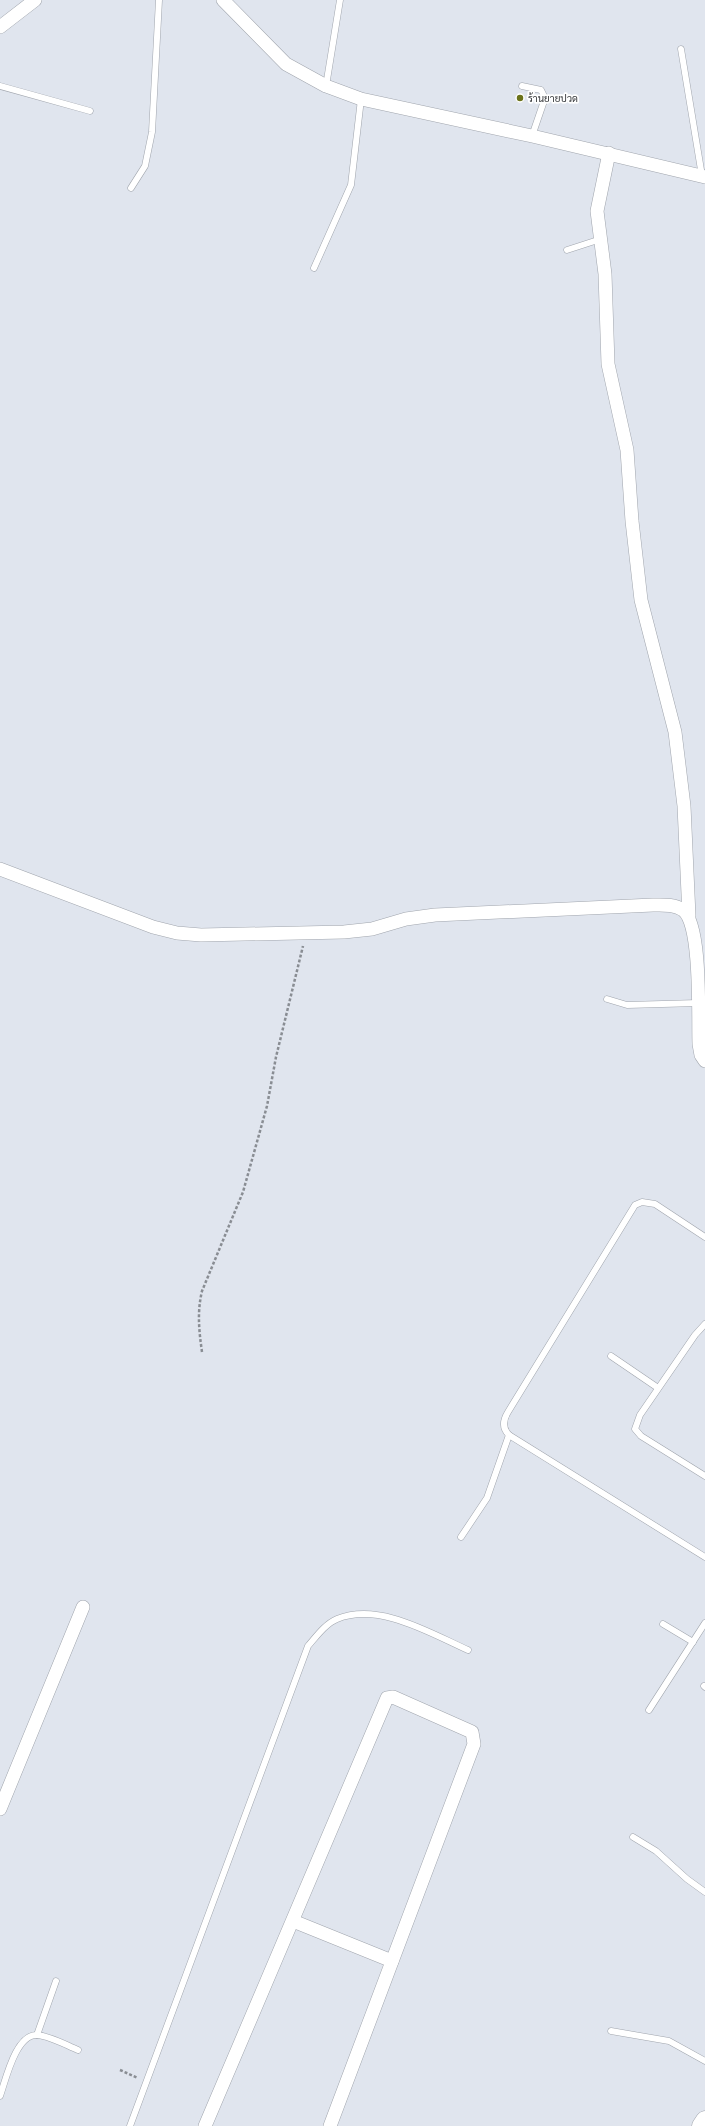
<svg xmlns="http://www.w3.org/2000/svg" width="705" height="2126" viewBox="0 0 705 2126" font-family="Georgia,Sarabun,serif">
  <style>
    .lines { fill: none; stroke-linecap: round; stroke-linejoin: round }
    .lane-casing { stroke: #a0a5ad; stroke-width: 7 }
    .street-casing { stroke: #a0a5ad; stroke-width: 14 }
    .secondary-casing { stroke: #a0a5ad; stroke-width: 19 }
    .path { stroke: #898d93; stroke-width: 2.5; stroke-dasharray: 3 2; stroke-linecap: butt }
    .lane { stroke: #fff; stroke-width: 6 }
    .street { stroke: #fff; stroke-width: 13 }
    .secondary { stroke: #fff; stroke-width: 18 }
    .poi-dot { fill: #6a721a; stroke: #fff; stroke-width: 1.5 }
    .labels { text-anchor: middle; stroke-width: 3.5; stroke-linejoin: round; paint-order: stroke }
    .poi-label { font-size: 10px; fill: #313336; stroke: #fff; text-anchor: start }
  </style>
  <rect width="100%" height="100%" fill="#e0e5ee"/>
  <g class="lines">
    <g class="lane-casing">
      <g id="lane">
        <polyline points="681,49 702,176"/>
        <polyline points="0,86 90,111"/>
        <polyline points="326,86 340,0"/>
        <polyline points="522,86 541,90 545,98 532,136"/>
        <polyline points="131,188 145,166 152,132 159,0"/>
        <polyline points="567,250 601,239"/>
        <polyline points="314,268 351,185 361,99"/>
        <polyline points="607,999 627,1005 698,1003"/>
        <path d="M 705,1237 L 655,1204 L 642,1202 L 635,1205 L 508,1412 C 503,1420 502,1428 509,1435 L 705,1557"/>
        <polyline points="705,1324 695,1335 640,1415 635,1429 641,1436 705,1476"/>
        <polyline points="611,1356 658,1388"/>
        <polyline points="461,1537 487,1498 509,1435"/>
        <polyline points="663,1624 693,1642"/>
        <polyline points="704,1686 705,1687"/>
        <polyline points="649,1710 705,1623"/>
        <polyline points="633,1837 656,1851 687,1879 705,1892"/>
        <polyline points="611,2031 669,2041 705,2061"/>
        <polyline points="37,2035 56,1981"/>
        <path d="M 0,2096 C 6,2079 16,2034 37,2035 C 50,2036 66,2045 78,2050"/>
        <path d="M 130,2126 L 308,1646 C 316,1637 325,1624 337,1619 C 379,1602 430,1633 468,1650"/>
      </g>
    </g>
    <g class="street-casing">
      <g id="street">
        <polyline points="223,0 286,64 326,86 361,99 532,136 705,177"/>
        <polyline points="0,27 35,0"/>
        <polyline points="609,153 597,211 605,274 608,364 627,450 632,521 641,600 675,732 684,806 689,916"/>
        <path d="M 0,869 L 153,927 L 177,933 L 201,935 L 344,932 L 372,929 L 406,919 L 435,915 L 653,905 C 663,905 674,904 683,910 C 702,925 698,1018 699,1044 L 701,1055 L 705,1061"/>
        <polyline points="0,1809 83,1607"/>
        <polyline points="293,1921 392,1961"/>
        <polyline points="205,2126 387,1698 393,1697 472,1732 474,1744 330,2126"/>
      </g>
    </g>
    <g class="secondary-casing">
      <polyline id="secondary" points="701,2126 705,2120"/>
    </g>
    <g class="path">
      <path d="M 202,1352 C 199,1331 197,1312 202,1291 L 243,1192 L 267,1106 L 276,1057 L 303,946"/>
      <polyline points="120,2070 138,2078"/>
    </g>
    <use href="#lane" class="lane"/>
    <use href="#street" class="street"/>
    <use href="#secondary" class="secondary"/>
  </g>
  <circle class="poi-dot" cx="520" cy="98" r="4"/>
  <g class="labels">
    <g class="poi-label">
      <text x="528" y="102">ร้านยายปวด</text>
    </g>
  </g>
</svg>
